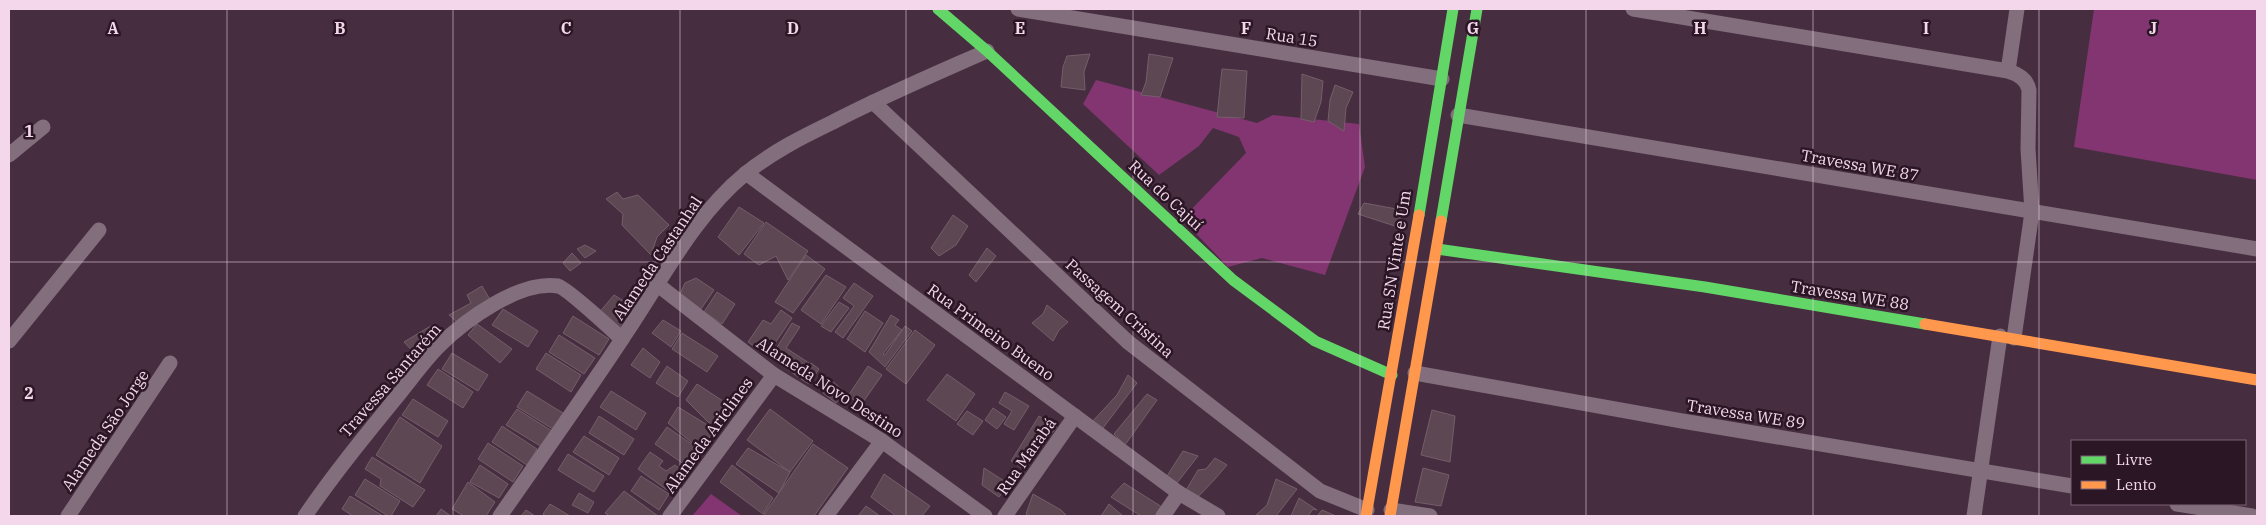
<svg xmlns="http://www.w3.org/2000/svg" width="2266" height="525" viewBox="0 0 2266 525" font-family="'IBM Plex Serif',serif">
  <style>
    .green { fill: #823570 }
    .building { fill: #5c4753; stroke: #755e6a }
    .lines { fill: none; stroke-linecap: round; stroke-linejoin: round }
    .street { stroke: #826e7c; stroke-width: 15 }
    .fast { stroke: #63d668; stroke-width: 11 }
    .slow { stroke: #ff974d; stroke-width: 11 }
    .grid { fill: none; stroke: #f4d7eb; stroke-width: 1; stroke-opacity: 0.55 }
    .labels { text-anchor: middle; stroke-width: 5; stroke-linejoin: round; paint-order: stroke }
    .street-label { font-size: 16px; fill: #f4d7eb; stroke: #2a1624 }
    .grid-label { font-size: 16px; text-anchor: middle; font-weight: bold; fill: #f4d7eb; stroke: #2a1624; stroke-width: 5; stroke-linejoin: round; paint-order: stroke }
  </style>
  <rect width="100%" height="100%" fill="#462e40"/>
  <g class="green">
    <polygon points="2094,9 2257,9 2257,180 2074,147"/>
    <polygon points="1096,80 1257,123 1273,115 1359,124 1365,167 1325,275 1262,258 1228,267 1182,219 1246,153 1239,137 1213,128 1199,146 1159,175 1083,104"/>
    <polygon points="711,494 742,516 743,516 692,516"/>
  </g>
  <g class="building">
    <polygon points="1090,54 1084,72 1085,90 1061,87 1063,67 1067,56"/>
    <polygon points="1149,54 1173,58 1160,97 1141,95 1146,82"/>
    <polygon points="1222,69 1247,71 1244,118 1217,117"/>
    <polygon points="1302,74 1323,81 1321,102 1314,122 1301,119"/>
    <polygon points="1335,85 1353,92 1346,108 1344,131 1328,121 1330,100"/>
    <polygon points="617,192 623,199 638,195 669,225 657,237 651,255 622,225 623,214 606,199"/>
    <polygon points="1364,203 1402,210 1398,227 1358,214"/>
    <polygon points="739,207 764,223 739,255 718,237"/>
    <polygon points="953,215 968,226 956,245 939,256 931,248"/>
    <polygon points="766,222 808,251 788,280 776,256 759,265 744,254"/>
    <polygon points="585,245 596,251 585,258 577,249"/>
    <polygon points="987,248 996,256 976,282 969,275"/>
    <polygon points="572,253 581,263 570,271 563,263"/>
    <polygon points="806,255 825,269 793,313 775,302"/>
    <polygon points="826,275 846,287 821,324 801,310"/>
    <polygon points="696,278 714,290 701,309 680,294 685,283"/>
    <polygon points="854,283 873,296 843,338 835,332 854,306 843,298"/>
    <polygon points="482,286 492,303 457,322 449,315 471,303 467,295"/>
    <polygon points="717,292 735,304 722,324 704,312"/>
    <polygon points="614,295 638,310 623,331 598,314"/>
    <polygon points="839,302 849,308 831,332 821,326"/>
    <polygon points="1047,305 1068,322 1059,330 1053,341 1032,323 1043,314"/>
    <polygon points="503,309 538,331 528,347 492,325"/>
    <polygon points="781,310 792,318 767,355 748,342 763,320 771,324"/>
    <polygon points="865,311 883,323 865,352 847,339"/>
    <polygon points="891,315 899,320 895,325 902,330 883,354 885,355 905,326 912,331 885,367 869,352"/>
    <polygon points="573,316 609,339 599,355 563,333"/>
    <polygon points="663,320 681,331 671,347 652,333"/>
    <polygon points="792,323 800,327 786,348 809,363 798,377 771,357"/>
    <polygon points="434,324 445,336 417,356 404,342"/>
    <polygon points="477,324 512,349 500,363 468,335"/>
    <polygon points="915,330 935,345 906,384 886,369"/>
    <polygon points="682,333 718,356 707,372 672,349"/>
    <polygon points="559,335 595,358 584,374 549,352"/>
    <polygon points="643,348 660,362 650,378 631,365"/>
    <polygon points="452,353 488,375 478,391 442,369"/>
    <polygon points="546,353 581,375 571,392 536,369"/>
    <polygon points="811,363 819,369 809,384 801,379"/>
    <polygon points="667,366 688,381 678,397 656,383"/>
    <polygon points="868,366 882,375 861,405 848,396"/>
    <polygon points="438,369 473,392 463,408 427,385"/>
    <polygon points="947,374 975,394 956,421 927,400"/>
    <polygon points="1128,375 1137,383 1100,432 1091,423 1117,395"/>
    <polygon points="832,381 845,392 836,403 823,393"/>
    <polygon points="697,384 732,407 717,431 686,400"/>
    <polygon points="527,391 563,413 553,429 517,407"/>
    <polygon points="611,391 646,413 636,430 600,407"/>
    <polygon points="1005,392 1029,406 1014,430 1004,424 1012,411 999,403"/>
    <polygon points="1147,394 1157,400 1125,445 1114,434"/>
    <polygon points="413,399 448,421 438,437 402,415"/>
    <polygon points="678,407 714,429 702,451 668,423"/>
    <polygon points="993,408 1006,417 997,429 985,420"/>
    <polygon points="517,409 552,431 542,447 506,425"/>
    <polygon points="770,409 813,441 790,472 747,440"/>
    <polygon points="1432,410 1455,416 1450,462 1421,455"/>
    <polygon points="967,411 983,421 973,435 957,424"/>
    <polygon points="599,416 634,439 624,455 589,433"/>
    <polygon points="1039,416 1057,427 1023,469 1011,461"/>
    <polygon points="400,417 442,446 420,483 376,455"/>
    <polygon points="502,426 537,449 527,465 492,442"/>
    <polygon points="667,427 703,452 691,469 655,444"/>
    <polygon points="584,436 619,458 609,475 573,452"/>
    <polygon points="488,443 523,466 513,482 478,459"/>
    <polygon points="813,444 848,468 814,516 763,516"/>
    <polygon points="748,448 790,472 779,493 736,464"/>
    <polygon points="1183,451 1198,456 1177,483 1167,476"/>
    <polygon points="650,452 663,461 659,466 666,471 675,465 688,475 674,495 638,469"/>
    <polygon points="568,454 604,476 594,492 558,470"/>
    <polygon points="372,457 425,490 413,507 380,486 381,479 365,469"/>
    <polygon points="1215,458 1227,465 1215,479 1196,499 1185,492 1198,470 1206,469"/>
    <polygon points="480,465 508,484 499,498 470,482"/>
    <polygon points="732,465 773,498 763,514 720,482"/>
    <polygon points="984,468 1009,484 999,497 982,485"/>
    <polygon points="1423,468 1449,475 1441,506 1415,502"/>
    <polygon points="884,474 930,506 922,516 896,516 871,497"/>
    <polygon points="641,476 669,494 659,510 631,491"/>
    <polygon points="365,479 400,501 391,516 388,516 355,495"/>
    <polygon points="1276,479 1297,489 1276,516 1255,516 1267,505"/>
    <polygon points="468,482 495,502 486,516 464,516 452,509"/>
    <polygon points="1124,483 1162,507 1155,516 1141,516 1111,497"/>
    <polygon points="624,491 658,516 610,516 605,513"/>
    <polygon points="579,493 594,502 588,513 572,505"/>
    <polygon points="1033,494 1061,510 1067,516 1029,516 1026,514"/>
    <polygon points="350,496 383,516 353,516 342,509"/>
    <polygon points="1299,498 1317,510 1313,509 1308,516 1291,516"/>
    <polygon points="550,504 570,516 546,516 543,514"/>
    <polygon points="1109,504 1123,516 1101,516"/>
    <polygon points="866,506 880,516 858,516"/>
    <polygon points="441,509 451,516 436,516"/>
    <polygon points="526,510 535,516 521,516"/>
    <polygon points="1322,510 1336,516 1317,516"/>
  </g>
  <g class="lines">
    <g class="street">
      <polyline points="1018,9 1442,79"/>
      <path d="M 1633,9 L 2008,71 C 2018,74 2027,79 2029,90 L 2028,149 L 2032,212 L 2014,338"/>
      <polyline points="2008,71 2017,9"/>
      <polyline points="873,102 1128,342 1320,491 1367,510"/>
      <polyline points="1458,115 2257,249"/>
      <polyline points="9,155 43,127"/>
      <polyline points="746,173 1179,493 1218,516"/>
      <polyline points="658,285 774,375 882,441 985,516"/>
      <polyline points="9,341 99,230"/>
      <polyline points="1415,373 1682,421 2072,486"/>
      <polyline points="2177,504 2252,516"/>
      <polyline points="1391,510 1430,516"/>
      <polyline points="68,516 170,363"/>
      <path d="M 305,516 C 333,475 364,437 395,399 C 410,381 423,362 439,346 C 465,320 520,280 558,286 C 567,288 612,330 622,339"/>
      <path d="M 500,516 C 543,454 587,393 628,330 C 664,276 695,215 745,174 C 772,152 802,137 833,122 C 883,96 935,74 987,51"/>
      <polyline points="670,516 774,375"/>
      <polyline points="826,516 882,441"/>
      <polyline points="1005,516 1075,416"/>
      <polyline points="1163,516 1179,493"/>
      <polyline points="1974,516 2000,336"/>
    </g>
    <g class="fast">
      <polyline points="938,9 987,51 1233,280 1315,341 1392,375"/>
      <polyline points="1419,215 1453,9"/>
      <polyline points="1441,221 1477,9"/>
      <polyline points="1437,249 1705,287 1925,324"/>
    </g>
    <g class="slow">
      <polyline points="1925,324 2257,380"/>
      <polyline points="1366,516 1419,215"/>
      <polyline points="1390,516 1441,221"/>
    </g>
  </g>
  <path class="grid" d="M 227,9 L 227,516M 453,9 L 453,516M 680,9 L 680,516M 906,9 L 906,516M 1133,9 L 1133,516M 1360,9 L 1360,516M 1586,9 L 1586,516M 1813,9 L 1813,516M 2039,9 L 2039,516M 9,262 L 2257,262"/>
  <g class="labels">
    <g class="street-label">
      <text transform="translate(1292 37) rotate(9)" y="6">Rua 15</text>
      <text transform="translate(1860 165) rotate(10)" y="6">Travessa WE 87</text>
      <text transform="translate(1166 195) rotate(43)" y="6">Rua do Cajuí</text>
      <text transform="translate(657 258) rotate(-56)" y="6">Alameda Castanhal</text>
      <text transform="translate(1394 260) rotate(-81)" y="6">Rua SN Vinte e Um</text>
      <text transform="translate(1850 295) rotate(9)" y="6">Travessa WE 88</text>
      <text transform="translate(1120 308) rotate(42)" y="6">Passagem Cristina</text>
      <text transform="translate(991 332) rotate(36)" y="6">Rua Primeiro Bueno</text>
      <text transform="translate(390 380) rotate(-49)" y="6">Travessa Santarém</text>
      <text transform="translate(830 387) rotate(33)" y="6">Alameda Novo Destino</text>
      <text transform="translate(1746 414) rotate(9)" y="6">Travessa WE 89</text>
      <text transform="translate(105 430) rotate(-56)" y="6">Alameda São Jorge</text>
      <text transform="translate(708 435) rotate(-54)" y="6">Alameda Ariclines</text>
      <text transform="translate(1026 456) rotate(-55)" y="6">Rua Marabá</text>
    </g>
  </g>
  <g class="grid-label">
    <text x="113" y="34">A</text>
    <text x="340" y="34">B</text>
    <text x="566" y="34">C</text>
    <text x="793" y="34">D</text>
    <text x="1020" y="34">E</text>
    <text x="1246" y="34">F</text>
    <text x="1473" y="34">G</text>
    <text x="1700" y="34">H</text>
    <text x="1926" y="34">I</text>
    <text x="2153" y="34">J</text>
    <text x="29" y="137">1</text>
    <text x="29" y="399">2</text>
  </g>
  <rect width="2266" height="525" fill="none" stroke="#f4d7eb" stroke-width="20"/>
  <rect x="2071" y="440" width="175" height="65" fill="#2a1624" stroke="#7b6374"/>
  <rect x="2081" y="456" width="25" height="8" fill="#63d668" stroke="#7b6374"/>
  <text x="2116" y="465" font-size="15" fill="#f4d7eb">Livre</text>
  <rect x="2081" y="481" width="25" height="8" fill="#ff974d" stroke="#7b6374"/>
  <text x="2116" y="490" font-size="15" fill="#f4d7eb">Lento</text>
</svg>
